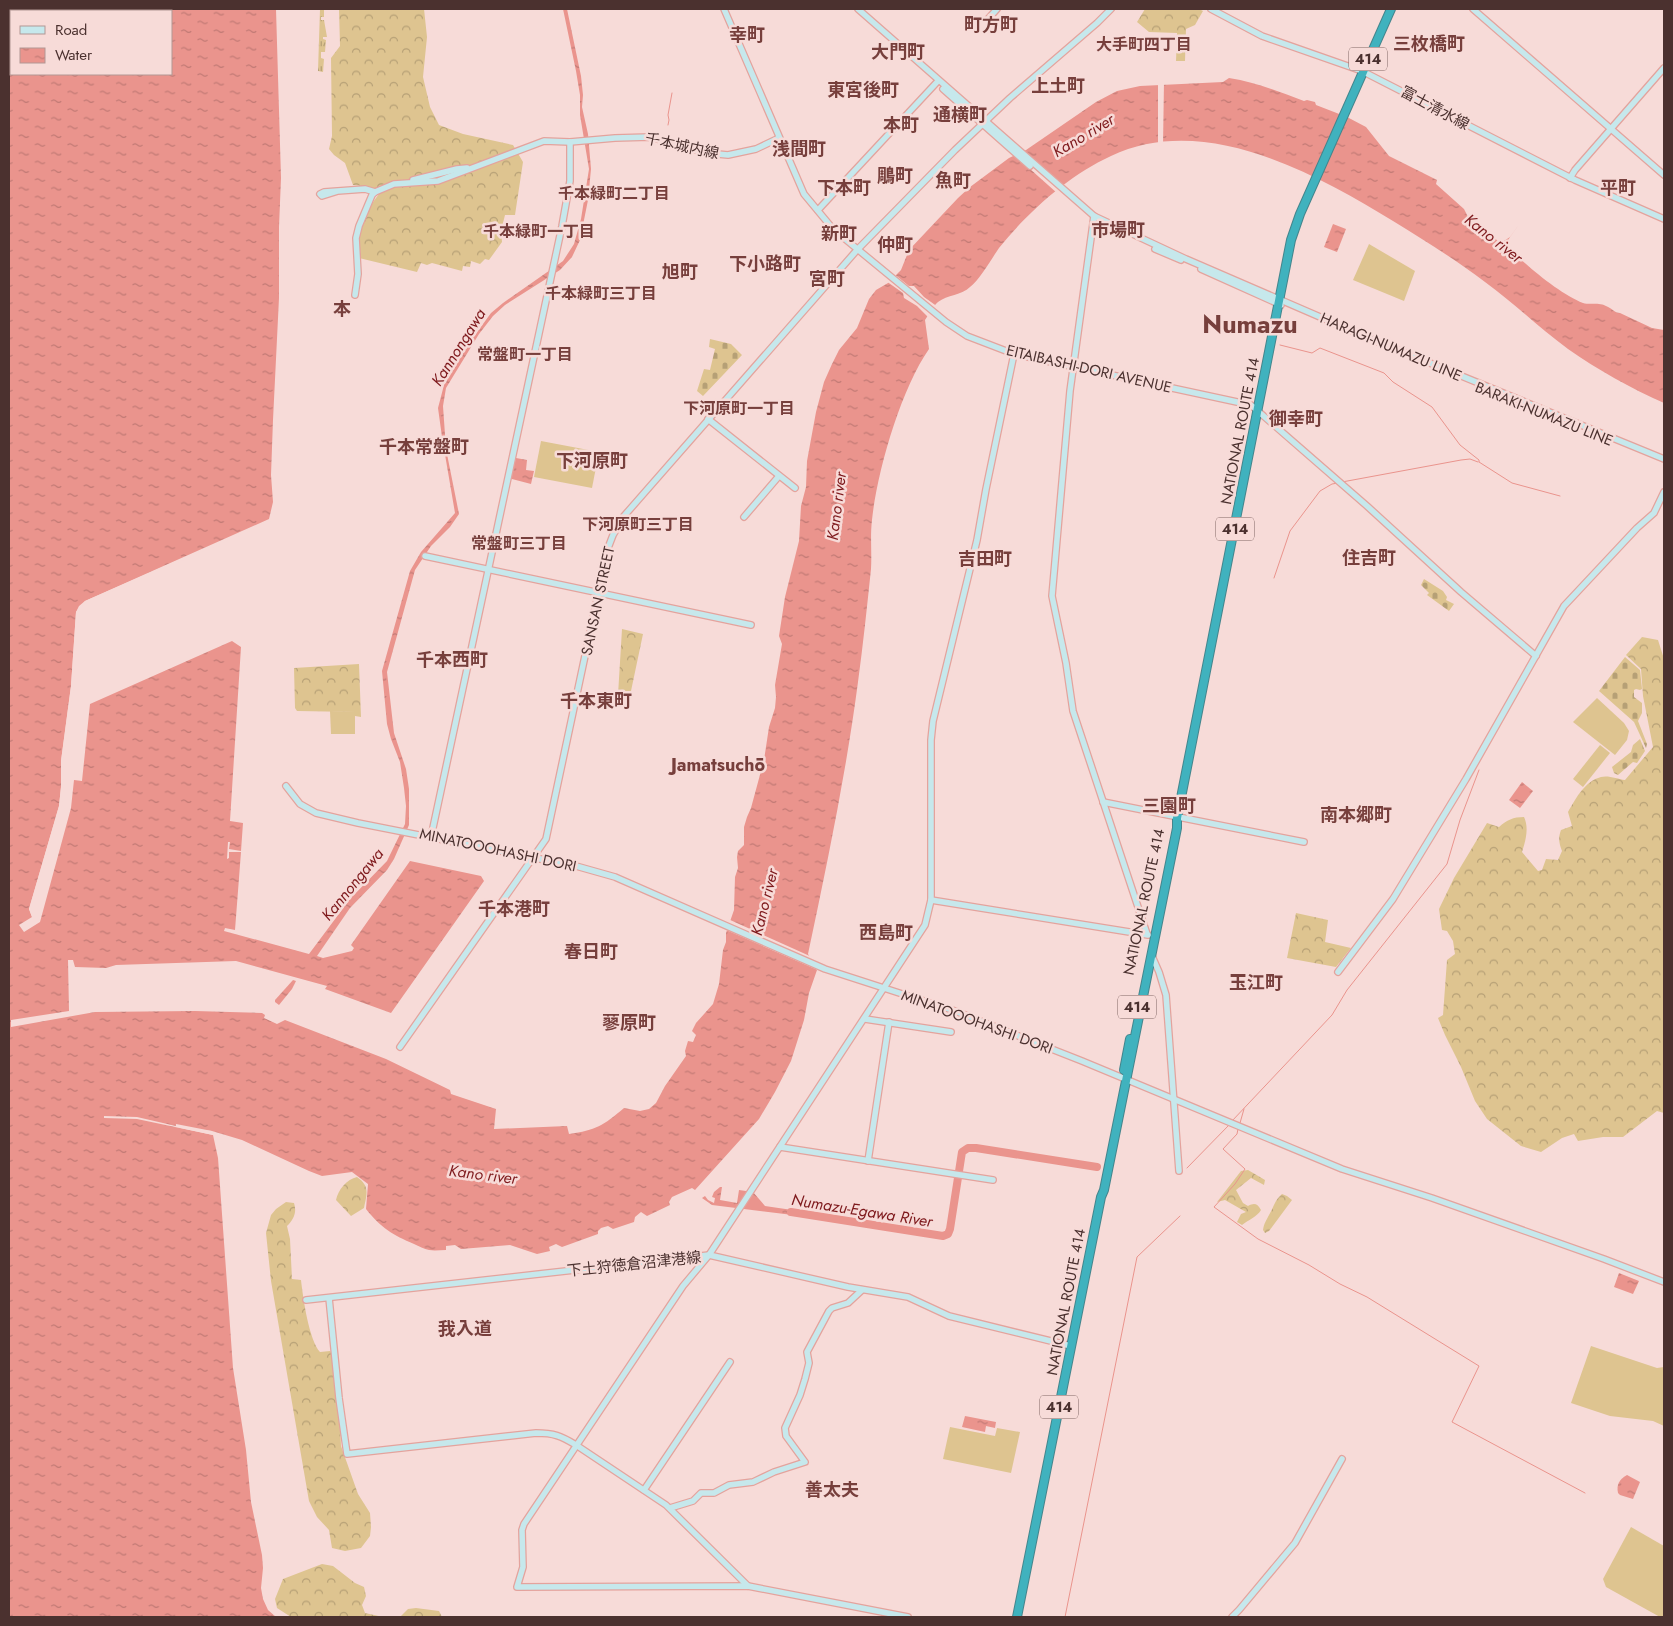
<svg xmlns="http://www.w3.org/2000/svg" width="1673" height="1626" viewBox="0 0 1673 1626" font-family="Jost,'Noto Sans JP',sans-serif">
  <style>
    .grass { fill: url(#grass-tufts) }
    .forest { fill: url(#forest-crowns) }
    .cemetery { fill: url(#cemetery-stones) }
    .garden { fill: #dec490 }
    .water { fill: url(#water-ripples); fill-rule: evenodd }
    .pier { fill: #f7dbd8 }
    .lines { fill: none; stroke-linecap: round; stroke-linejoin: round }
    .stream { stroke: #ea948d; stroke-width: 1 }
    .river { stroke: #ea948d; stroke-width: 8 }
    .secondary-casing { stroke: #e4a39d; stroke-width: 8 }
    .highway-casing { stroke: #44858c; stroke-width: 10 }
    .secondary { stroke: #c6e8ec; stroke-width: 5.5 }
    .highway { stroke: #40b2be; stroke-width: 8 }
    .labels { text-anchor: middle; stroke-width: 5; stroke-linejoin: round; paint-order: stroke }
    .shield { fill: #f7dbd8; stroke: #7f6462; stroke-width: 1 }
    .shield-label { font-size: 14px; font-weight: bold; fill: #4b312f }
    .street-label { font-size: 15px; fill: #4b312f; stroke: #f7dbd8 }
    .neighbourhood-label { font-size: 16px; font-weight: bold; fill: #773f3c; stroke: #f7dbd8 }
    .water-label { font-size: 16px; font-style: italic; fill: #7e191c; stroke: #f7dbd8 }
    .quarter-label { font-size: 18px; font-weight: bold; fill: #773f3c; stroke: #f7dbd8 }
    .town-label { font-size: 25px; font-weight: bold; fill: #773f3c; stroke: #f7dbd8 }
  </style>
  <defs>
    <pattern id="grass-tufts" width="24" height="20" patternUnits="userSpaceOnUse" patternTransform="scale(1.25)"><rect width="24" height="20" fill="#dec490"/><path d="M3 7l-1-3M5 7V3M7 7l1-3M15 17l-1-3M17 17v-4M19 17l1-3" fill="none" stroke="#b6a076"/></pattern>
    <pattern id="forest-crowns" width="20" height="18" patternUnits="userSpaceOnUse" patternTransform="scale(1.25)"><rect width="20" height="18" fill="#dec490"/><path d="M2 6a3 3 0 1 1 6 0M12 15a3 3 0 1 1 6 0" fill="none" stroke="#b6a076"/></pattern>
    <pattern id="cemetery-stones" width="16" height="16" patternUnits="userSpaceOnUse" patternTransform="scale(1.25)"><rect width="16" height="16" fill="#dec490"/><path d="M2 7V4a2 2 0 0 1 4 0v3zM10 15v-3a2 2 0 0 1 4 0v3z" fill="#b6a076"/></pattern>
    <pattern id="water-ripples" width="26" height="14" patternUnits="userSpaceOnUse" patternTransform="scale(1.25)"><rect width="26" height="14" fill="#ea948d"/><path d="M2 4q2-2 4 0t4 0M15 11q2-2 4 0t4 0" fill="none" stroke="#c07974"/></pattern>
  </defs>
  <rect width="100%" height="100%" fill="#f7dbd8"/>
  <polygon class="grass" points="320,9 324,10 324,17 321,17 321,20 324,20 327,37 323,37 323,39 326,40 325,52 321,52 321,58 324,59 323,72 318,71"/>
  <g class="forest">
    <path d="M 339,9 L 424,9 L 427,37 L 423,77 L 430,107 L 439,125 L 463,134 L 513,145 L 523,162 L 515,215 L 505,215 L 501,231 L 502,242 L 489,260 L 485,259 L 480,264 L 471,261 L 470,267 L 463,266 L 462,271 L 432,263 L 427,265 L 421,263 L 417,272 L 359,258 C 357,236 364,212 379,194 L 370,187 L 353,185 L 345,163 L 334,155 L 329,149 L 332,136 L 331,58 L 340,46 Z"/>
    <polygon points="1145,9 1199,9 1203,11 1195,25 1186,29 1185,61 1176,61 1177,33 1149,32 1137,22"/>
    <polygon points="622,629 643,634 627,710 623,709 622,696 618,695"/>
    <path d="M 1642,637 L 1658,640 L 1664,659 L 1664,1113 L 1657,1111 L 1623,1137 L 1603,1137 L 1578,1141 L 1574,1134 L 1562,1138 L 1541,1152 L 1521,1146 L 1487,1119 L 1475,1101 L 1461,1067 L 1445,1035 L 1438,1018 L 1443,1015 L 1447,960 L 1455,954 L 1453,941 L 1447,931 L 1442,930 L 1439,909 L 1454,878 L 1487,823 L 1499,827 C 1507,820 1513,817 1524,817 C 1529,827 1526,840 1522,852 L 1538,871 L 1542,870 L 1546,859 L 1558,860 L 1562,851 C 1559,843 1558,838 1561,830 L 1572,826 L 1568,812 C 1576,798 1585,781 1601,777 C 1608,775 1618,779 1625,780 L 1653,747 L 1643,696 L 1641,669 L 1626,655 Z"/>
    <polygon points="359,664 361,717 355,716 355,712 297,711 295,708 294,668"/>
    <polygon points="1296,913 1328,920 1325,942 1351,948 1336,967 1287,958"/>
    <path d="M 1248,1170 L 1265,1180 L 1264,1185 L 1251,1178 L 1236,1190 L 1243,1203 L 1248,1206 C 1254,1203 1257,1203 1261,1210 C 1257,1217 1248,1220 1242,1225 L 1237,1222 L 1241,1214 L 1246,1212 L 1225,1200 L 1217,1202 L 1241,1171 Z"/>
    <path d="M 357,1177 C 370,1186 367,1194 364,1208 L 351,1216 L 336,1200 C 338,1190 347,1179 357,1177 Z"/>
    <path d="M 1282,1194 L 1287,1196 L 1292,1200 L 1269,1231 L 1265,1233 L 1263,1230 C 1264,1223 1266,1221 1269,1215 C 1274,1207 1274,1201 1282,1194 Z"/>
    <path d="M 286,1202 L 294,1203 C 297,1212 294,1219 287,1226 L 290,1239 L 292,1279 L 301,1280 C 303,1298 309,1340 320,1352 L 330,1351 L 332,1353 L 339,1406 L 341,1446 L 358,1494 L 370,1513 L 371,1527 L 370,1536 L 361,1548 L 345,1551 L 332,1548 L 329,1530 L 317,1517 L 309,1501 L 271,1281 L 266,1233 L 271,1215 L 276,1209 Z"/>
    <polygon points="322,1564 333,1566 355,1583 364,1587 366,1596 362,1605 365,1613 383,1617 291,1617 277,1608 275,1599 283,1579"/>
    <polygon points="416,1608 439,1611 442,1617 400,1617 408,1609"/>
  </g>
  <g class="cemetery">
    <polygon points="710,339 731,344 742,355 703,396 697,391 704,369 710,370 715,349 709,347"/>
    <polygon points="1424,579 1443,591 1447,597 1446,600 1454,604 1449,611 1427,595 1429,593 1421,585"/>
    <polygon points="1625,657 1640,670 1642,689 1640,690 1636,689 1634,690 1634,697 1642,703 1642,713 1638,721 1647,744 1646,748 1634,722 1599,691"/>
    <polygon points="1640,739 1645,751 1637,763 1633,762 1618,775 1614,773 1612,767 1631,752 1633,745"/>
  </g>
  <g class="garden">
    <polygon points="1369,244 1415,271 1404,301 1353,280"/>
    <polygon points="541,441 599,452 592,488 534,477"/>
    <polygon points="1597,698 1624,723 1629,731 1627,740 1615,755 1573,722"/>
    <polygon points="330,711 355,712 355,734 331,734"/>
    <polygon points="1600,745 1610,753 1583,787 1573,779"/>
    <polygon points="1591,1346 1657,1368 1664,1367 1664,1426 1653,1421 1610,1416 1571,1403"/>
    <polygon points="950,1427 995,1436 997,1428 1020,1432 1011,1473 943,1459"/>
    <polygon points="1631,1527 1664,1546 1664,1616 1660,1617 1606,1587 1603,1579"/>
  </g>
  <g class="water">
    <path d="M 9,9 L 276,9 L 281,178 L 279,227 L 279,298 L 273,420 L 271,475 L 273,502 L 269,519 L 85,601 L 76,612 L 71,686 L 61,761 L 61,787 L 59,806 L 29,909 L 32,917 L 19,925 L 24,932 L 40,922 L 71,808 L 74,780 L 82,781 L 90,704 L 232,641 L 241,647 L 230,821 L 243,823 L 241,851 L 229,849 L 230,842 L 228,842 L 227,859 L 229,858 L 229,852 L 241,852 L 235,930 L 225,928 L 224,931 L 309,954 L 350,899 L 387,861 L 405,824 L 406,806 L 404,788 L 400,762 L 391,739 L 387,724 L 382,671 L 410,571 L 421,552 L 455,513 L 442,437 L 438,408 L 444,385 L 467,346 L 491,313 L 503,303 L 563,261 L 574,244 L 581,219 L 589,169 L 580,115 L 580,95 L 576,71 L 563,9 L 567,9 L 581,76 L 583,95 L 582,107 L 588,134 L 591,169 L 588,200 L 580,240 L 572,257 L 560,270 L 505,305 L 493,316 L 479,334 L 446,388 L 443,406 L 446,449 L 459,514 L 450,527 L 431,546 L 415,570 L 387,672 L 394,733 L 406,769 L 409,789 L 409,825 L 394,859 L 387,870 L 350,908 L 317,956 L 323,958 L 352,951 L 354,948 L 351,945 L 410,861 L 481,876 L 484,881 L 391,1013 L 325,989 L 327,986 L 236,961 L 116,965 L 106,968 L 75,967 L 73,960 L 68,960 L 69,1011 L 11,1020 L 11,1027 L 95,1012 L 195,1011 L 262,1013 L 265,1015 L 264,1018 L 277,1024 L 285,1020 L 386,1059 L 450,1090 L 451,1094 L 496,1109 L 494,1129 L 567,1126 L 569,1134 C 596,1130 603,1126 624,1108 L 640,1111 L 649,1109 L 656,1103 L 665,1086 L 686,1056 L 685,1051 L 688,1041 L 693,1042 L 696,1035 L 692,1031 L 696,1023 L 713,1004 L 719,984 L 723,950 L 726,942 L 726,933 L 734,910 L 735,877 L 738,868 L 737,857 L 738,851 L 744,845 L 744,827 L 747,817 L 751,808 L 764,760 L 769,727 L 775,708 L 776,697 L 775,685 L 782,644 L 779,636 L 785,597 L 799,541 L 801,506 L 806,487 L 807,461 L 816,412 L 824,382 L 832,364 L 839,350 L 857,328 L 869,299 L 876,290 L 888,283 L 901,270 L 909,250 L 958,198 L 970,187 L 1009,158 L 1026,150 L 1096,102 L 1117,91 L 1140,86 L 1223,82 L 1229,78 C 1256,82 1279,92 1304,101 L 1307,100 L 1315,102 L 1316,105 L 1347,117 L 1366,127 L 1389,156 L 1437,180 L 1436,184 L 1464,209 L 1468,217 L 1498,241 L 1501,243 L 1510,237 L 1520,223 L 1508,240 L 1508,247 C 1524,264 1561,295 1583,303 C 1590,305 1599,302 1606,306 C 1612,308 1614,313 1620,313 L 1652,328 L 1664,330 L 1664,403 C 1630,388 1598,370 1568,349 C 1539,328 1514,303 1485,282 C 1456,260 1424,240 1393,221 C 1315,173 1204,112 1111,156 C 1068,176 1029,211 999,248 C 992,258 979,281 970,287 C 962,295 947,295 938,302 C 933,306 929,314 925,320 L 929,349 C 901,389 877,471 872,520 C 870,537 872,553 871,569 C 867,607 863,645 858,682 C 846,774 827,864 808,954 L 817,970 L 809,993 L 804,1020 L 791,1061 L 775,1092 L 759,1119 L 695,1190 L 692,1188 L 672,1197 L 669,1202 L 670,1205 L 647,1216 L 641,1212 L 635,1217 L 634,1222 L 613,1229 L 608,1226 L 601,1228 L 598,1231 L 598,1234 L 562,1247 L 556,1244 L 549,1247 L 550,1251 L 537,1254 L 510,1245 L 461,1249 L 455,1245 L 446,1246 L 446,1250 C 440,1250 435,1251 429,1250 C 424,1249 419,1246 414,1244 C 393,1235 381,1228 366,1209 L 368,1184 L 352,1172 L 322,1176 L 309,1171 L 242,1140 L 212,1131 L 176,1127 L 213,1135 L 218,1158 L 233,1368 L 246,1450 L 251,1502 L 262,1555 L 263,1568 L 261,1588 L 263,1599 L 268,1610 L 276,1617 L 9,1617 ZM 11,11 L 171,11 L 171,74 L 11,74 Z"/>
    <polygon points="1333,224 1346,229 1337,252 1324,247"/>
    <polygon points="516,458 527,460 526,470 534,471 531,484 512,479 511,477"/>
    <polygon points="1522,782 1533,791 1520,808 1509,800"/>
    <polygon points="293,980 296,981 292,989 279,1005 275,1002 275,1000"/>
    <polygon points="720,1187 722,1187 720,1200 737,1203 739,1190 753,1192 765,1206 799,1211 802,1212 801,1216 712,1205 702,1198 705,1196 708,1200 714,1203 715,1198 712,1197 714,1192"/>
    <polygon points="1619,1273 1639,1281 1633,1294 1614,1287"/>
    <polygon points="965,1416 996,1422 995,1428 986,1426 985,1432 962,1427"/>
    <path d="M 1627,1475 L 1640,1482 L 1633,1499 L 1620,1495 L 1618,1493 C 1616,1484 1620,1479 1627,1475 Z"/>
  </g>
  <g class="pier">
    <polygon points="1158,82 1164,82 1163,145 1158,146"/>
    <polygon points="1022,149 1065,187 1057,193 1012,153"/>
    <polygon points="893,273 909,286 914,286 924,297 938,307 929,318 917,306 904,298 903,293 886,281"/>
    <polygon points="272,519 270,522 86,603 81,607 79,613 74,686 63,762 64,787 62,806 31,909 34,916 32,917 29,909 59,806 61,787 61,761 71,686 76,612 79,606 85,601"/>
    <polygon points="728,919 812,957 820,971 724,929"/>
    <polygon points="104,1116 137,1117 176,1126 176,1124 212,1131 213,1135 137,1119 104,1118"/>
  </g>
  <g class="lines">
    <g class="stream">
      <polyline points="668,125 669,120 668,115 672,93"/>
      <polyline points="1280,345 1312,353 1320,348 1384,373 1393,382 1432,407 1460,445 1479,460 1479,462 1512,483 1560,496"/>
      <polyline points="1342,482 1461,460 1470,459 1478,462"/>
      <polyline points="1274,578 1290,531 1320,491 1332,484 1338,483"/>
      <polyline points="1232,1121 1332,1015 1347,990 1447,864 1460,820 1479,770"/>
      <polyline points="1240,1123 1244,1109"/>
      <polyline points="1238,1129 1237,1134 1223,1149 1245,1169 1235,1184 1214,1207 1258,1239 1309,1265 1340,1284 1367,1297 1479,1366 1452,1422 1585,1493"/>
      <polyline points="1187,1168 1230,1124"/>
      <polyline points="1065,1617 1137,1257 1180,1216"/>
    </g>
    <polyline class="river" points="791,1212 943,1236 948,1234 950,1229 962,1152 968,1148 976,1148 1097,1167"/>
    <g class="secondary-casing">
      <g id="secondary">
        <polyline points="724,9 804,194 833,229 946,322 967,336 1014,354 1251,405 1367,506 1461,592 1536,656"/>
        <polyline points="858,9 1094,216 1186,259 1364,336 1664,459"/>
        <polyline points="1211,9 1262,36 1362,71 1575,180 1664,219"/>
        <polyline points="1473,9 1664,175"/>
        <polyline points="988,19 997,9"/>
        <polyline points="943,89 1030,166"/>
        <polyline points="1570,178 1575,170 1664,68"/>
        <polyline points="413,180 457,169 467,168"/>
        <polyline points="338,191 322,196 320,194 324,192 365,189 375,192"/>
        <polyline points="818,210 938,81"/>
        <polyline points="1094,216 1070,391 1052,596 1066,663 1073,711 1147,934"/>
        <polyline points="1155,249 1181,260"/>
        <polyline points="1201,269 1281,305"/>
        <polyline points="355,295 358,274 356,238 359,226 372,195 375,192 394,184 438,181 544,141 570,142 615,138 650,137 707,153 728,155 756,149 779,138"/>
        <polyline points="708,419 795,488"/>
        <polyline points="744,517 779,476"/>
        <polyline points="425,556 751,625"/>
        <polyline points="286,786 300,804 316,813 358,823 576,866 615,877 825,969 955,1011 1082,1061 1342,1169 1432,1198 1604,1259 1664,1282"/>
        <polyline points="1103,802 1304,842"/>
        <polyline points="431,837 562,226 570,181 570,142"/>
        <polyline points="931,900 1148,935"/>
        <polyline points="1152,956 1159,972 1166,995 1179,1171"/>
        <polyline points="1338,972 1393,899 1466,779 1564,606 1637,528 1654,513 1664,492"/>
        <polyline points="865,1019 951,1032"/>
        <polyline points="400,1047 546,839 608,548 613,535 624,516 857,250 955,150 1010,98 1097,23 1111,9"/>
        <polyline points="780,1147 993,1180"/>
        <polyline points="868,1161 889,1022"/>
        <path d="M 329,1298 L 339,1398 L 347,1454 L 536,1433 C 554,1433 561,1436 576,1445 L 666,1505 L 748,1586"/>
        <polyline points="306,1300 709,1255 848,1287 908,1297 949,1316 1071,1346"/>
        <polyline points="644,1490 730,1362"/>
        <polyline points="670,1508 693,1501 701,1493 714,1493 729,1485 753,1482 774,1472 805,1462 786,1436 785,1428 800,1395 805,1379 809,1363 807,1352 829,1311 832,1308 848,1303 862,1290"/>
        <polyline points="908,1617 748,1586 517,1587 523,1567 522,1530 524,1524 683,1286 709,1255 925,925 931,900 931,740 933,721 977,540 986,489 1014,354"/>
        <polyline points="1232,1617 1239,1610 1295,1543 1342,1459"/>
      </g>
    </g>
    <g class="highway-casing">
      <g id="highway">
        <polyline points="1124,1070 1130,1039"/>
        <polyline points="1017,1617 1101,1197 1104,1190 1177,828 1177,818 1291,240 1300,214 1391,9"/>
      </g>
    </g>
    <use href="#secondary" class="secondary"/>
    <use href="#highway" class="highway"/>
  </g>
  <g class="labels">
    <g class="shield">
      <rect x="1349" y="47.5" width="38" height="23" rx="4"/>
      <rect x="1216" y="517.5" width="38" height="23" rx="4"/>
      <rect x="1118" y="995.5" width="38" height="23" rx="4"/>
      <rect x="1040" y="1395.5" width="38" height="23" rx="4"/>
    </g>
    <g class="shield-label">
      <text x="1368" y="64">414</text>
      <text x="1235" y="534">414</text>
      <text x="1137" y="1012">414</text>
      <text x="1059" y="1412">414</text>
    </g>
    <g class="street-label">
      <text transform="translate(1435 108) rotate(28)" y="5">富士清水線</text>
      <text transform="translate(682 146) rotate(12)" y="5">千本城内線</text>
      <text transform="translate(1391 347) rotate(23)" y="5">HARAGI-NUMAZU LINE</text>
      <text transform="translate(1089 369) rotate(13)" y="5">EITAIBASHI-DORI AVENUE</text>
      <text transform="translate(1544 414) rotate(22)" y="5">BARAKI-NUMAZU LINE</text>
      <text transform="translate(1240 431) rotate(-79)" y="5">NATIONAL ROUTE 414</text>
      <text transform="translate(598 601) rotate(-78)" y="5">SANSAN STREET</text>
      <text transform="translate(498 850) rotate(12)" y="5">MINATOOOHASHI DORI</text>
      <text transform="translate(1144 902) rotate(-78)" y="5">NATIONAL ROUTE 414</text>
      <text transform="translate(977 1022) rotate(20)" y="5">MINATOOOHASHI DORI</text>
      <text transform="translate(634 1264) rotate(-6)" y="5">下土狩徳倉沼津港線</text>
      <text transform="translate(1066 1302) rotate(-79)" y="5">NATIONAL ROUTE 414</text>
    </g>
    <g class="neighbourhood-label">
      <text x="1144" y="50">大手町四丁目</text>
      <text x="614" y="199">千本緑町二丁目</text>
      <text x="539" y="237">千本緑町一丁目</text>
      <text x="601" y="299">千本緑町三丁目</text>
      <text x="525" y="360">常盤町一丁目</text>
      <text x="739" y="414">下河原町一丁目</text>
      <text x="638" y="530">下河原町三丁目</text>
      <text x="519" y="549">常盤町三丁目</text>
    </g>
    <g class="water-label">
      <text transform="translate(1083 135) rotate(-31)" y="6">Kano river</text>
      <text transform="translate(1494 238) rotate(38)" y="6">Kano river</text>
      <text transform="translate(458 347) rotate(-58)" y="6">Kannongawa</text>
      <text transform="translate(836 506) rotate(-83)" y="6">Kano river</text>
      <text transform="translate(352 884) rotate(-51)" y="6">Kannongawa</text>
      <text transform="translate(764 902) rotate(-76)" y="6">Kano river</text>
      <text transform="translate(483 1174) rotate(7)" y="6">Kano river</text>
      <text transform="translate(862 1210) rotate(9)" y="6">Numazu-Egawa River</text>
    </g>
    <g class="quarter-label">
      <text x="991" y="31">町方町</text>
      <text x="747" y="41">幸町</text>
      <text x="1429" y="50">三枚橋町</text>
      <text x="898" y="58">大門町</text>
      <text x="1058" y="92">上土町</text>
      <text x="863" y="96">東宮後町</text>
      <text x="960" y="121">通横町</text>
      <text x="901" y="131">本町</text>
      <text x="799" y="155">浅間町</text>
      <text x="895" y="182">鵰町</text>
      <text x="953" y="187">魚町</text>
      <text x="844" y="194">下本町</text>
      <text x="1618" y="194">平町</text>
      <text x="1118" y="236">市場町</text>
      <text x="839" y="240">新町</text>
      <text x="895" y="251">仲町</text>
      <text x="765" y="270">下小路町</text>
      <text x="680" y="278">旭町</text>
      <text x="827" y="285">宮町</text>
      <text x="342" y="315">本</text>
      <text x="1296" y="425">御幸町</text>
      <text x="424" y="453">千本常盤町</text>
      <text x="592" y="467">下河原町</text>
      <text x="1369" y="564">住吉町</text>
      <text x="985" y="565">吉田町</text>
      <text x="452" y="666">千本西町</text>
      <text x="596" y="707">千本東町</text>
      <text x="718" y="771">Jamatsuchō</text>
      <text x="1169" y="812">三園町</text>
      <text x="1356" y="821">南本郷町</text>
      <text x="514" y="915">千本港町</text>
      <text x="886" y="939">西島町</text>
      <text x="591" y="958">春日町</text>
      <text x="1256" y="989">玉江町</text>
      <text x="629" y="1029">蓼原町</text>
      <text x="465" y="1335">我入道</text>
      <text x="832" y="1496">善太夫</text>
    </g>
    <g class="town-label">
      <text x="1250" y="333">Numazu</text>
    </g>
  </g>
  <rect width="1673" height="1626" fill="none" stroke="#4b312f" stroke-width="20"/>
  <rect x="10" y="10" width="162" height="65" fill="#f7dbd8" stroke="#b29794"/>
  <rect x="20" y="26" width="25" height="8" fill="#c6e8ec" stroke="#b29794"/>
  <text x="55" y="35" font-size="15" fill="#4b312f">Road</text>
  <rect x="20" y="48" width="25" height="15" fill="url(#water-ripples)" stroke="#b29794"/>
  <text x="55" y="60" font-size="15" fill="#4b312f">Water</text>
</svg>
